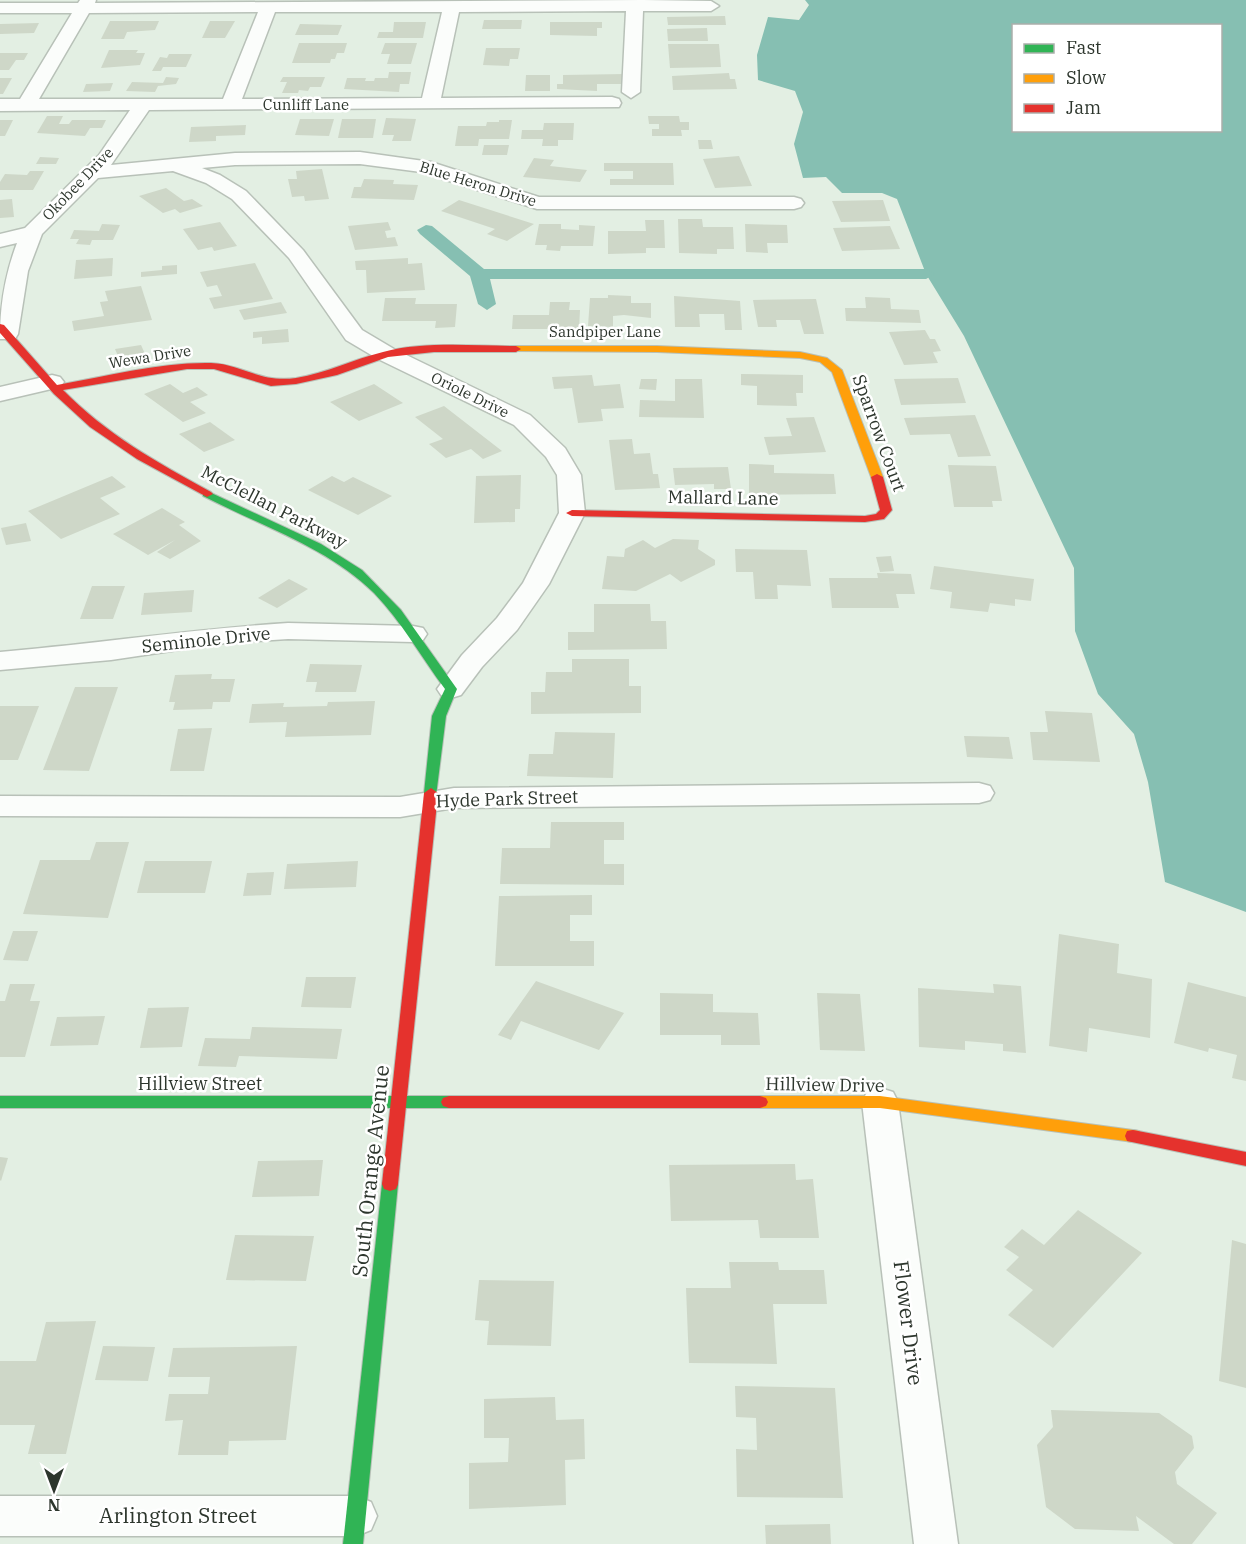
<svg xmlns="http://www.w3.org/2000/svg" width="1246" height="1544" viewBox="0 0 1246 1544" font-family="'IBM Plex Serif',serif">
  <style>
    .water { fill: #86bfb2; fill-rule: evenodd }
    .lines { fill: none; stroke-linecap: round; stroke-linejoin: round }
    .canal { fill: #86bfb2; fill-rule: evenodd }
    .building { fill: #ced7c8 }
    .street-casing { stroke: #b8c1b8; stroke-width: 3 }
    .fast-casing { stroke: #b8c1b8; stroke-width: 2 }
    .slow-casing { stroke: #b8c1b8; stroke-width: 2 }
    .jam-casing { stroke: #b8c1b8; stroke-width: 2 }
    .street { fill: #fbfdfb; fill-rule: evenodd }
    .fast { fill: #30b455; fill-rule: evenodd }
    .slow { fill: #ff9f0a; fill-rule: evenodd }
    .jam { fill: #e5322d; fill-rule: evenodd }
    .labels { text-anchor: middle; stroke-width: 5; stroke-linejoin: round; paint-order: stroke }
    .far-street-label { font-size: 15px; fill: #2d362d; stroke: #fff }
    .street-label { font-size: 18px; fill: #2d362d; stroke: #fff }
    .near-street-label { font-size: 21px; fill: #2d362d; stroke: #fff }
  </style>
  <rect width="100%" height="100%" fill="#e3efe3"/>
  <path class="water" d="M 805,0 L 1246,0 L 1246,912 L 1165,882 L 1148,782 L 1134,734 L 1098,694 L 1075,631 L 1074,568 L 964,336 L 926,274 L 897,199 L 882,193 L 842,193 L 826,177 L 803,178 L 794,144 L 803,112 L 795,91 L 758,80 L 757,55 L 768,17 L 799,20 L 809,5 ZM 1014,26 L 1220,26 L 1220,130 L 1014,130 Z"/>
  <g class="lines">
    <polygon class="canal" points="426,225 432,226 484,269 926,269 935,274 926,279 490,279 496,304 487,310 478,304 470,276 420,234 417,230"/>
  </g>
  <g class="building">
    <polygon points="725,16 726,25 668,25 667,17"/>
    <polygon points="484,20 522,20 521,29 482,29"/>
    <polygon points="110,21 159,21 155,30 127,32 124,39 101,39"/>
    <polygon points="210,21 235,21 225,38 202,38"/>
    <polygon points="394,22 426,22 423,38 377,38 379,32 393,32"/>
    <polygon points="550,22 602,22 602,28 597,28 597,36 550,35"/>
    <polygon points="39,23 34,33 0,34 0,24"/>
    <polygon points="300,24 342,25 338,35 295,35"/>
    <polygon points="707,28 708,41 668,41 667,29"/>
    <polygon points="299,43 347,43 344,53 337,53 335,59 331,59 330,63 292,63"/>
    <polygon points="385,43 417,43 411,64 387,64 390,54 381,54"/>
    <polygon points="668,44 719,44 721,67 670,68"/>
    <polygon points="486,48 520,48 518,59 510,59 509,66 483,65"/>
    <polygon points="109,50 138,50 136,53 145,53 140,65 101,68"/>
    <polygon points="0,53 28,53 24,60 16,60 9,70 0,70"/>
    <polygon points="169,54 192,54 186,67 163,67 161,71 152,71 160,57 167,58"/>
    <polygon points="389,72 411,72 409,84 400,84 399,92 344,89 347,78 366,78 365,81 374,81 375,78 388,78"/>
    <polygon points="729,73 730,79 735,79 737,89 673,90 672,76"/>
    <polygon points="625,74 625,84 597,84 597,91 557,89 557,84 563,84 563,75"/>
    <polygon points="526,75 550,75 550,91 525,91"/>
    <polygon points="166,77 179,78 176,84 158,86 155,92 126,91 132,82 163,83"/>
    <polygon points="283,77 325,77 321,87 310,87 308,91 299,90 298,93 282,93 287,82 280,82"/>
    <polygon points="0,78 12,78 3,94 0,94"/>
    <polygon points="113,83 110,91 83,92 86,84"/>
    <polygon points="47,116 63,116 59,124 69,124 72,120 106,120 102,128 90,128 85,136 37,133"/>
    <polygon points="648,116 679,116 680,122 689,122 689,130 681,130 682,136 652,136 652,129 659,129 659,124 649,124"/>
    <polygon points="386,118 416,119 411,141 392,141 394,135 382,135"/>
    <polygon points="300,119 334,119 329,136 295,135"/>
    <polygon points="342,119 376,119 373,138 338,138"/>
    <polygon points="0,120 13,120 5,136 0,136"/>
    <polygon points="499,120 512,120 509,139 479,139 478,146 455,146 458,126 486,126 487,122 499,122"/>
    <polygon points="544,123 574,123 573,140 558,140 558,146 542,146 543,139 521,139 522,130 543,130"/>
    <polygon points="246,125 245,135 216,136 216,141 189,142 191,127"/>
    <polygon points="698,140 711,140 713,149 699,149"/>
    <polygon points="484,145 509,145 507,155 482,155"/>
    <polygon points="739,156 752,186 715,188 703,159"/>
    <polygon points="40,157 59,158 56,164 36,164"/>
    <polygon points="534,158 554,160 550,166 587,170 580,182 523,177"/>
    <polygon points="604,163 673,163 674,185 610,185 610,179 633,179 633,171 604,171"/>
    <polygon points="322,169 329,199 305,201 304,196 292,197 288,179 297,179 296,171"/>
    <polygon points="30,171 44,171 33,190 0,190 0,182 5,174 27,175"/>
    <polygon points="364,179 394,180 393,184 418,185 414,200 351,198 354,187 361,187"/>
    <polygon points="166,188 184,201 192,199 203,206 180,213 175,209 163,213 139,196"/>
    <polygon points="12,199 14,217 0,218 0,200"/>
    <polygon points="459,200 534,224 507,241 487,234 495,229 441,211"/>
    <polygon points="883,200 890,221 841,222 832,201"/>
    <polygon points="678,219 702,219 703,227 733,227 734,249 717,249 717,254 679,253"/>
    <polygon points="645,220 664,220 665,248 646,248 646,253 608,254 608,231 646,231"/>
    <polygon points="220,222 237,246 214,251 212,247 198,250 183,229"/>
    <polygon points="388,222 391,230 385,231 387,238 395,237 398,246 355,250 348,226"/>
    <polygon points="102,224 120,225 113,240 92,240 90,245 76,244 79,239 70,239 74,230 99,231"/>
    <polygon points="539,224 561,224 561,229 579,230 579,225 595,226 593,246 561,246 560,251 546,250 547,245 535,245"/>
    <polygon points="745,224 787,225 788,243 767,243 768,253 746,252"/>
    <polygon points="890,226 900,249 842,251 833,228"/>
    <polygon points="113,258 112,276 74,279 76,260"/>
    <polygon points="408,258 408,264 422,263 425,290 367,293 366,270 356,270 355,261"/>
    <polygon points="255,263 273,299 214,309 209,298 222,296 217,285 207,287 200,272"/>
    <polygon points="177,265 177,274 141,277 141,272 162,270 162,266"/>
    <polygon points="141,286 152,320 74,331 72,321 104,316 100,302 108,301 105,291"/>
    <polygon points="608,295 631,296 631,303 651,303 651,318 624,315 613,316 613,327 588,326 590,298 608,298"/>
    <polygon points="674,296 740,301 742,330 725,330 724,314 699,314 700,327 675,327"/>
    <polygon points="865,297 890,298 891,309 919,310 921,323 846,321 845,308 866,308"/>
    <polygon points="385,298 416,298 415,304 457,304 455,327 435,328 436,321 382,321"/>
    <polygon points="816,299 824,334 804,334 800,320 776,320 777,327 758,327 753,300"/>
    <polygon points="281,302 287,313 244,320 239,310"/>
    <polygon points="550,302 570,302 569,310 580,310 579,329 512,329 513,315 549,315"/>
    <polygon points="288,329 289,342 262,344 262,337 253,338 253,332"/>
    <polygon points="925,330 930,339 935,339 941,351 933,352 938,363 904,365 889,332"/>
    <polygon points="141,345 146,356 120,361 115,349"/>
    <polygon points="741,374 803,375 803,393 796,393 797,406 757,405 757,386 741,385"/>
    <polygon points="592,375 594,386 620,384 624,408 601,409 603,421 578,423 572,388 554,389 552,377"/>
    <polygon points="958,378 966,403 901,405 894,379"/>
    <polygon points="641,379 657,379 656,390 639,389"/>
    <polygon points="675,379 702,379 704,418 639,417 640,400 675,401"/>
    <polygon points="170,384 183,393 197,387 208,395 190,402 206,413 183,422 144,394"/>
    <polygon points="374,384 403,403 359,421 330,402"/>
    <polygon points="444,406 502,451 483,459 471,449 446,458 429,444 443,439 415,417"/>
    <polygon points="975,415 991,456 958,457 950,434 910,435 904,418"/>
    <polygon points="814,417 826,452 769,455 764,437 792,436 786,418"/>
    <polygon points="210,422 235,440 204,452 179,434"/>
    <polygon points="632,439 634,454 650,453 653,474 658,474 660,488 615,490 609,440"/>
    <polygon points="749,464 774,465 774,473 834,474 836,494 749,495"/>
    <polygon points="948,465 996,466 1002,501 992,501 993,507 954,507"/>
    <polygon points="728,467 731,489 714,489 714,484 675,485 673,468"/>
    <polygon points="521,475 520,509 515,509 515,522 474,523 476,476"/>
    <polygon points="112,476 126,487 100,498 120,514 61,539 28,511"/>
    <polygon points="332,476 344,482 353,477 392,496 358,515 308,490"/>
    <polygon points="162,508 185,522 179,525 201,541 170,559 157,552 175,540 148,555 113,534"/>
    <polygon points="26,523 31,541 6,545 1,528"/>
    <polygon points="673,539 699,540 698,549 715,560 715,565 681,582 670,574 636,591 602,589 607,556 624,557 625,549 643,540 655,548"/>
    <polygon points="735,549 807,550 811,586 777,585 778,599 755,599 753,572 736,572"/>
    <polygon points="891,556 894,571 880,572 876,557"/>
    <polygon points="934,566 1034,579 1031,601 1015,599 1015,606 990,603 988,612 950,608 952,592 930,589"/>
    <polygon points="877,573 911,574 915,594 896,594 899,608 832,608 829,578 878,578"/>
    <polygon points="289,579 308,589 277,608 258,598"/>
    <polygon points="92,586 125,586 113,619 80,619"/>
    <polygon points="194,590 192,612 141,615 144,593"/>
    <polygon points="594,604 650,604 651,621 666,621 667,649 568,650 568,632 594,632"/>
    <polygon points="572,659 629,659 629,686 641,686 641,713 531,714 531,692 545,692 546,672 572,672"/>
    <polygon points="310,664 362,665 356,692 315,692 317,682 306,682"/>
    <polygon points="212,674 211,679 235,679 230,702 213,702 212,709 173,710 175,702 169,702 175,675"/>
    <polygon points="75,687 118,687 89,771 43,770"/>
    <polygon points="375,701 371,735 285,737 287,722 249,723 252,704 284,703 283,707 327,706 328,702"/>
    <polygon points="0,706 39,706 18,760 0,760"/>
    <polygon points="1045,711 1092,713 1100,762 1033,760 1030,732 1048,732"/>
    <polygon points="212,728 204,771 170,771 178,729"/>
    <polygon points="555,732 615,733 613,778 527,776 529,754 553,754"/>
    <polygon points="964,736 1009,737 1013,759 967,757"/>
    <polygon points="551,822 624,822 624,840 604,840 604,864 624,864 624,885 500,884 502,848 550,848"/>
    <polygon points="96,842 129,842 108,918 23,914 40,860 90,860"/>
    <polygon points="145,861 212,861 205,893 137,893"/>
    <polygon points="358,861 356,887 284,889 287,864"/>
    <polygon points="274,872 271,895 243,896 247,873"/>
    <polygon points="592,895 592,915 570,915 570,941 594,941 594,966 495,966 499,896"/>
    <polygon points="13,931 38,931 28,961 3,960"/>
    <polygon points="1059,934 1119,944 1117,973 1152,979 1150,1038 1089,1028 1087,1052 1049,1046"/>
    <polygon points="306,977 356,977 351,1008 301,1007"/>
    <polygon points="536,981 624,1013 599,1050 521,1021 511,1040 498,1035"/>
    <polygon points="1188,982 1246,997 1246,1081 1232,1078 1237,1055 1209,1048 1208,1052 1174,1043"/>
    <polygon points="10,984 35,984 30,1001 40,1001 25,1057 0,1057 0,1001 5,1001"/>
    <polygon points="993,984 1021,986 1026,1053 1003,1051 1003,1044 965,1041 965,1050 919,1047 918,988 994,993"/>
    <polygon points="660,993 713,994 713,1012 758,1013 760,1045 721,1045 721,1035 660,1035"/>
    <polygon points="817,993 860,994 865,1051 820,1050"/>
    <polygon points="189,1007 182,1047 140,1048 148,1008"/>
    <polygon points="105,1016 98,1045 50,1046 57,1017"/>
    <polygon points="252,1027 342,1029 337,1059 239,1056 236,1067 198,1066 205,1038 250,1039"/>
    <polygon points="0,1157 8,1158 1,1181 0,1180"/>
    <polygon points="323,1160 319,1196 252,1197 258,1161"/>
    <polygon points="795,1164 796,1180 813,1179 819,1238 760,1238 758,1220 671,1221 669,1165"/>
    <polygon points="1078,1210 1142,1253 1053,1348 1008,1315 1033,1290 1006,1270 1019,1257 1004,1247 1022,1229 1044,1245"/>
    <polygon points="235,1235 314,1236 306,1281 226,1280"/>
    <polygon points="1232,1240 1246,1244 1246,1388 1219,1381"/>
    <polygon points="729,1262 778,1262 779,1270 824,1270 827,1304 773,1304 777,1364 689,1363 686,1288 731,1288"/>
    <polygon points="479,1280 554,1281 551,1346 487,1345 489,1321 475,1320"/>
    <polygon points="96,1321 66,1454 28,1454 35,1425 0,1425 0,1361 36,1361 46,1322"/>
    <polygon points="103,1346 155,1347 148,1381 95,1380"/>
    <polygon points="297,1346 286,1440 229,1441 228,1455 178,1455 183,1420 165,1421 169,1394 208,1394 210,1377 168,1377 173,1348"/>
    <polygon points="735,1386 835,1388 843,1498 737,1497 736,1449 757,1450 756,1418 736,1417"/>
    <polygon points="555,1397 556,1420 584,1419 585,1459 565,1460 566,1505 469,1509 469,1463 508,1462 509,1438 484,1438 484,1399"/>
    <polygon points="1051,1410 1159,1413 1192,1436 1194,1448 1175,1472 1177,1484 1217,1513 1192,1544 1174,1544 1136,1516 1139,1531 1075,1529 1046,1507 1037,1445 1053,1427"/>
    <polygon points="830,1524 831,1544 766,1544 765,1525"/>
  </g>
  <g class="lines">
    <g class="street-casing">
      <g id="street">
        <path d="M 80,0 L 96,0 L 95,3 L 643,0 L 711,1 L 719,6 L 711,11 L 643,11 L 640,92 L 631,98 L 622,92 L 626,11 L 459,12 L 441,98 L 612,97 L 619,99 L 621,103 L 619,107 L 149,110 L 111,165 L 235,153 L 360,152 L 431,162 L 539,197 L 794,197 L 801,199 L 804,203 L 801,207 L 794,209 L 537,209 L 421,172 L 360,164 L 235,165 L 202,168 L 220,175 L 246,191 L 303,250 L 362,330 L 394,349 L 530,415 L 565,448 L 581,475 L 585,513 L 549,584 L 517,630 L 482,667 L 461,695 L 451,698 L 441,695 L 437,689 L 462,655 L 497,618 L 523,583 L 559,513 L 557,475 L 546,457 L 514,425 L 378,359 L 346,340 L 289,258 L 232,199 L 206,183 L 173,171 L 98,178 L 42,234 L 28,271 L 18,334 L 15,339 L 0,339 C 0,304 5,275 17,243 L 0,247 L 0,234 L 25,228 L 99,155 L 130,110 L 0,111 L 0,99 L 20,99 L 72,13 L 0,13 L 0,3 L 78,3 ZM 258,12 L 223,99 L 39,99 L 89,13 ZM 275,12 L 442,12 L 422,98 L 242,99 Z"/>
        <polygon points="52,375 60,377 64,382 60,387 0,401 0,387"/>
        <path d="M 288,623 L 413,626 L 423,628 L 427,634 L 423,640 L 413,642 L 288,639 L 225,643 L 111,660 L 0,670 L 0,652 C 96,644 192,629 288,623 Z"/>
        <polygon points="979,783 990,786 994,793 990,800 979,803 454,808 400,817 0,816 0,796 400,797 454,788"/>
        <polygon points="880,1088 893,1092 898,1102 958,1544 914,1544 862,1102 867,1092"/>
        <polygon points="0,1496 356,1496 371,1502 377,1516 371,1530 356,1536 0,1536"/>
      </g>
    </g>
    <g class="fast-casing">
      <g id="fast">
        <path d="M 207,491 L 321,544 L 362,570 L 401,610 L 457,689 L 446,716 L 436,796 L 431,798 L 424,793 L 432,716 L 445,689 C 421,657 402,622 374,593 C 327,547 261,526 203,496 L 203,492 Z"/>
        <polygon points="0,1096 449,1096 455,1098 457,1102 455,1106 449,1108 0,1108"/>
        <polygon points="390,1177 396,1179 398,1184 363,1544 343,1544 382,1184 384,1179"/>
      </g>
    </g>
    <g class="slow-casing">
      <g id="slow">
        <polygon points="516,346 657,346 800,352 827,358 842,370 883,477 877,480 871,477 832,372 820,362 800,358 657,352 512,351 512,347"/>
        <polygon points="760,1096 880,1096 1133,1130 1139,1131 1141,1136 1139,1141 1133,1142 880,1108 760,1108 754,1106 752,1102 754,1098"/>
      </g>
    </g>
    <g class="jam-casing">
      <g id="jam">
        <path d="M 0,324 L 4,325 L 57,385 C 108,376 160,362 211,363 C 242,364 259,383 296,378 C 327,373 354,359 383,352 C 424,341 474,346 516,346 L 521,349 L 516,352 L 434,352 L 388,357 L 337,375 L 296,384 L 271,386 L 214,369 L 187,369 L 63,390 C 106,434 158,463 211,492 L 213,494 L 207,497 L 137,459 L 90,427 L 54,394 L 0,333 Z"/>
        <polygon points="877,474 883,477 892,510 884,519 865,522 572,516 566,513 572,510 865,516 876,514 880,510 871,477"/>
        <polygon points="431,788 438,793 398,1184 396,1189 390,1191 384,1189 382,1184 424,793"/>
        <polygon points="449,1096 760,1096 766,1098 768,1102 766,1106 760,1108 449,1108 443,1106 441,1102 443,1098"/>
        <polygon points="1133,1130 1246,1152 1246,1166 1127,1141 1125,1136 1127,1131"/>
      </g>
    </g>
    <use href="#street" class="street"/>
    <use href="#fast" class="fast"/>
    <use href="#slow" class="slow"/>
    <use href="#jam" class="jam"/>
  </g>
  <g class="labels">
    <g class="far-street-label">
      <text x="306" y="110">Cunliff Lane</text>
      <text transform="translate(78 184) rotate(-46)" y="5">Okobee Drive</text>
      <text transform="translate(478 184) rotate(17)" y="5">Blue Heron Drive</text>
      <text x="605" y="337">Sandpiper Lane</text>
      <text transform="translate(150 357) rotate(-9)" y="5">Wewa Drive</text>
      <text transform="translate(470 395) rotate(26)" y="5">Oriole Drive</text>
    </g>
    <g class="street-label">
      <text transform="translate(879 433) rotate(70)" y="6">Sparrow Court</text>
      <text transform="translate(723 498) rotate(1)" y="6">Mallard Lane</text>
      <text transform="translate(274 507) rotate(27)" y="6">McClellan Parkway</text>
      <text transform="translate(206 640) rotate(-6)" y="6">Seminole Drive</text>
      <text transform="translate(507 799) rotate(-2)" y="6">Hyde Park Street</text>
      <text x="200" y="1090">Hillview Street</text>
      <text transform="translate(825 1085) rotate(1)" y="6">Hillview Drive</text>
    </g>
    <g class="near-street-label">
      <text transform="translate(371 1171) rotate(-84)" y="7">South Orange Avenue</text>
      <text transform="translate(908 1323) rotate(83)" y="7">Flower Drive</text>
      <text x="178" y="1523">Arlington Street</text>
    </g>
  </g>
  <rect x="1012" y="24" width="210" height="108" fill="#ffffff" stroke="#abafab" stroke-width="1.5"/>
  <rect x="1024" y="44" width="30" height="9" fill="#30b455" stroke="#abafab" stroke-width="1.5"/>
  <text x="1066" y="54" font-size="18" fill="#2d362d">Fast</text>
  <rect x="1024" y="74" width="30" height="9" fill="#ff9f0a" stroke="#abafab" stroke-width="1.5"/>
  <text x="1066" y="84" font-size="18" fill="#2d362d">Slow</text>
  <rect x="1024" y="104" width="30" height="9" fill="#e5322d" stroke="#abafab" stroke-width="1.5"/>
  <text x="1066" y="114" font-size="18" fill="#2d362d">Jam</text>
  <g transform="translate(54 1490) rotate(180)" stroke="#ffffff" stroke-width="4.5" paint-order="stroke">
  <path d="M0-4.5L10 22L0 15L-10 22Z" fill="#2d362d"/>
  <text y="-9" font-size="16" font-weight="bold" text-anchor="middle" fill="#2d362d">N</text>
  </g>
</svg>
